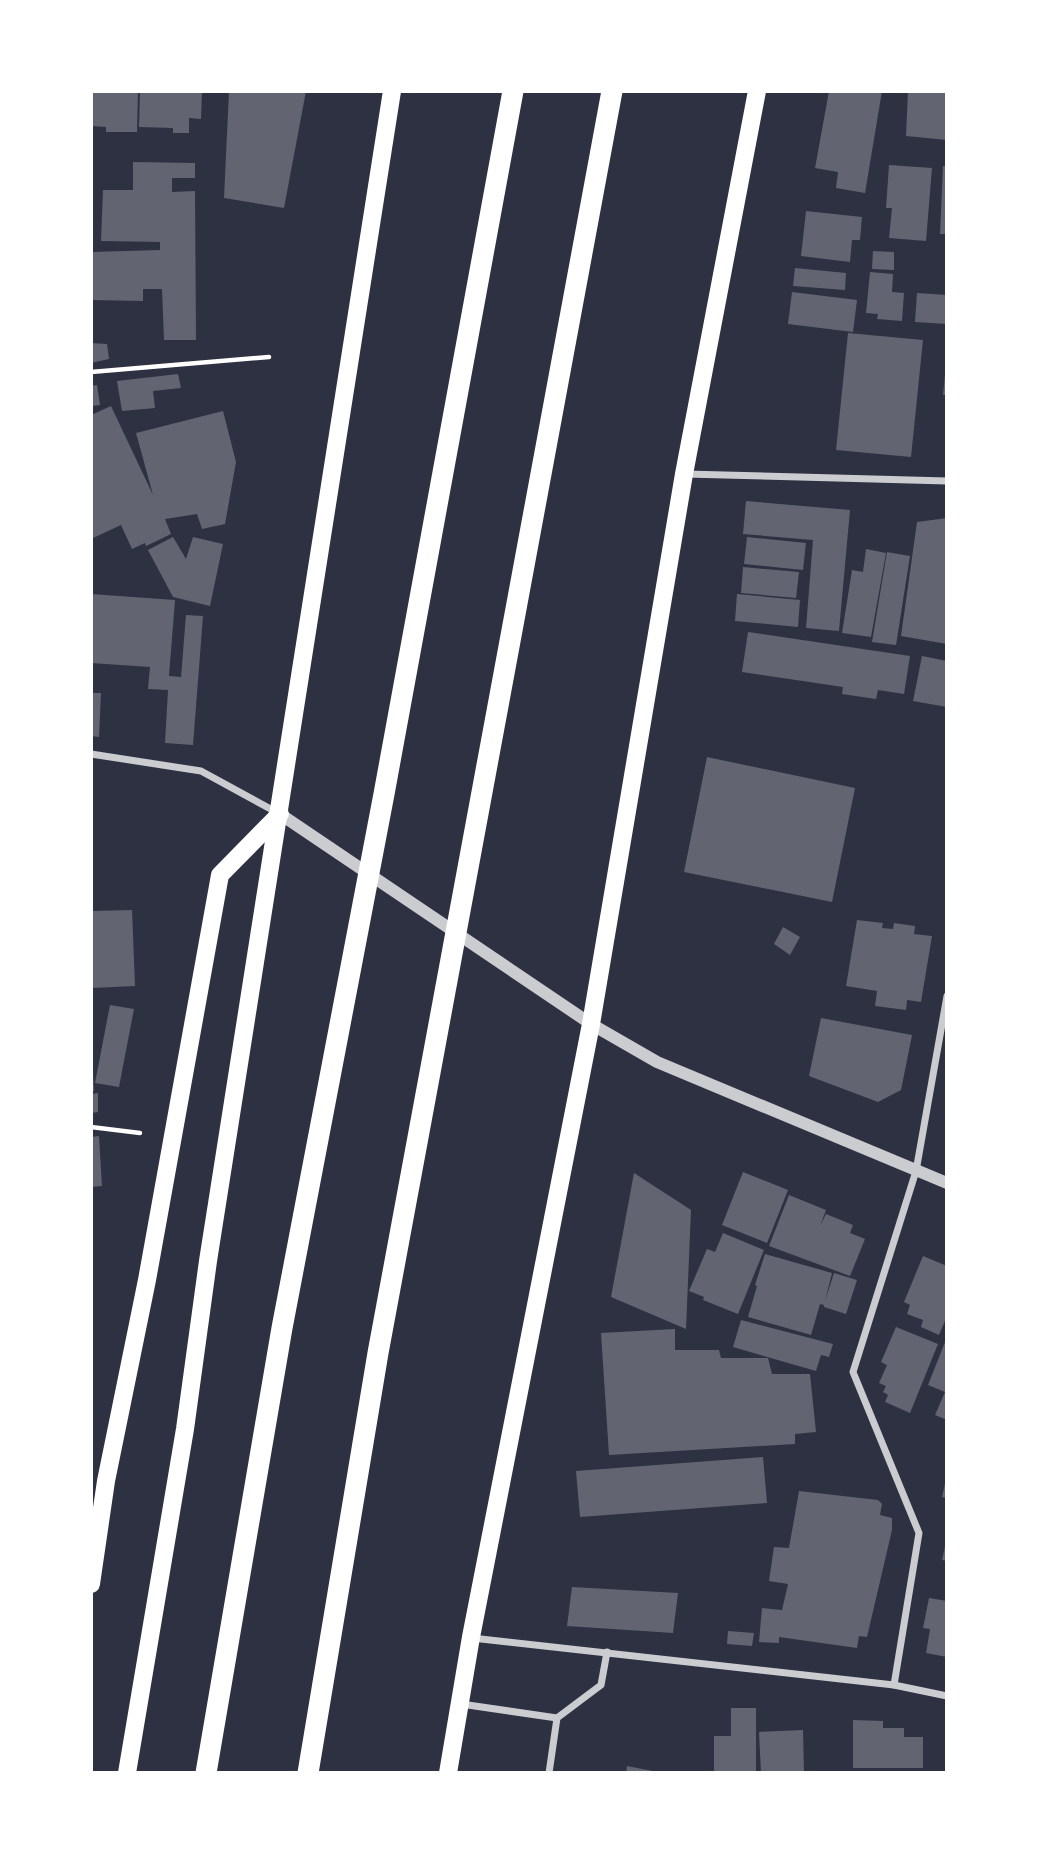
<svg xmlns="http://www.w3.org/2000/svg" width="1038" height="1864" viewBox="0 0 1038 1864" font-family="'Varela Round',sans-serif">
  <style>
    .building { fill: #626471 }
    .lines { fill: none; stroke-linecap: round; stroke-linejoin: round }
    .path { stroke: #fff; stroke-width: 4.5 }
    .minor { stroke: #caccd0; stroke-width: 7 }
    .tertiary { stroke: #caccd0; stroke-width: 12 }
    .primary { stroke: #fff; stroke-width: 18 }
    .motorway { stroke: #fff; stroke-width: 21 }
  </style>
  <rect width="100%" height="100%" fill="#2d3142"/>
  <g class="building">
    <polygon points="91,91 138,91 137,132 106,132 106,127 91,126"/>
    <polygon points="140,91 202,91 201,119 189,118 189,133 173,133 173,128 139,127"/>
    <polygon points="229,91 306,91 284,208 224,198"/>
    <polygon points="829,91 882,91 865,193 836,188 838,172 815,168"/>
    <polygon points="908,91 947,91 947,140 906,136"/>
    <polygon points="133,162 195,163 195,178 172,178 172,192 195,191 196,340 164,340 162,289 143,289 143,301 91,300 91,252 160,250 160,242 101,241 103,190 133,190"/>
    <polygon points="889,165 932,168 926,241 889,238 892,208 886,208"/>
    <polygon points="943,166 947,166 947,234 940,234"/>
    <polygon points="806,211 862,217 860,240 852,240 850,262 801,256"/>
    <polygon points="873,251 894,252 894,270 872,269"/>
    <polygon points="795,268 846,273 845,290 793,286"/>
    <polygon points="870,272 893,274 892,292 904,293 902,321 877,319 878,314 866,313"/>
    <polygon points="792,292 857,300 853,332 788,324"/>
    <polygon points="917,293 947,295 947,324 915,322"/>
    <polygon points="848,333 923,340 911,457 836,450"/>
    <polygon points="91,343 107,344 109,359 91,363"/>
    <polygon points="178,374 181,388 153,391 155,408 122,411 117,381"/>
    <polygon points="945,374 947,374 947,395 943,395"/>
    <polygon points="97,385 100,405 91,406 91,386"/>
    <polygon points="111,406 153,495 136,433 223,411 236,462 225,524 202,529 197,514 165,519 171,534 146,546 145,543 132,549 121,525 91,539 91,415"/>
    <polygon points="746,501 850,510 839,631 806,628 813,540 743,534"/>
    <polygon points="947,518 947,644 901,636 917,522"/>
    <polygon points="173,537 186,559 193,537 223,544 210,606 173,597 148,550"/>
    <polygon points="747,537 806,543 803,570 744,564"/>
    <polygon points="866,549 886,553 871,637 842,633 852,570 863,572"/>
    <polygon points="887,552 910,556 896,645 872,642"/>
    <polygon points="743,567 799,572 796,598 741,593"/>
    <polygon points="91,594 175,600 169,676 181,677 186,615 203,616 193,745 165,743 168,690 148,689 150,667 91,663"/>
    <polygon points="737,594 800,600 798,627 735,621"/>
    <polygon points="748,632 910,656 904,694 878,690 876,699 842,694 843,687 742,672"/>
    <polygon points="922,656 947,661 947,707 913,701"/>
    <polygon points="91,693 101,693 99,737 91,736"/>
    <polygon points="707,757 855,788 832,902 684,872"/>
    <polygon points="132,910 135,986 91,988 91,911"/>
    <polygon points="857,920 883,923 882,928 893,929 894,923 915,926 914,934 932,936 921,1002 907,1000 906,1010 875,1006 877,991 846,986"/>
    <polygon points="783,927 800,937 790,955 774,944"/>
    <polygon points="110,1005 134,1009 119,1087 95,1083"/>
    <polygon points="821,1018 912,1035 901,1090 878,1102 809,1076"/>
    <polygon points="91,1072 93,1072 94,1091 91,1091"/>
    <polygon points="98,1093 98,1112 91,1113 91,1094"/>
    <polygon points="99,1136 102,1186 91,1187 91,1137"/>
    <polygon points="743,1172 788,1190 767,1243 722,1225"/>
    <polygon points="634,1173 691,1210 686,1329 611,1297"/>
    <polygon points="789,1195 826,1210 820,1226 826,1214 853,1225 850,1233 865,1239 850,1276 769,1246"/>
    <polygon points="723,1233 764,1250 738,1314 703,1300 704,1297 689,1291 707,1249 715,1252"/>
    <polygon points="765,1254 832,1273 825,1301 834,1273 857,1280 846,1314 824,1307 824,1305 820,1304 811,1335 748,1317 757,1286 755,1285"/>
    <polygon points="923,1256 947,1266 947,1316 939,1335 921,1327 923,1320 907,1314 910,1305 904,1302"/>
    <polygon points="741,1320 833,1344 829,1357 821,1355 816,1371 733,1347"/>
    <polygon points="896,1327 938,1344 910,1413 885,1402 888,1395 883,1392 886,1386 879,1383 887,1365 881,1362"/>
    <polygon points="675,1329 675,1350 719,1350 721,1358 768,1358 772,1374 810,1374 816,1432 795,1434 795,1444 609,1455 601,1333"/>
    <polygon points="947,1337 947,1420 935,1415 945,1392 928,1385"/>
    <polygon points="763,1457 767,1503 580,1517 576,1471"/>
    <polygon points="946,1479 947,1479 947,1498 942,1497"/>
    <polygon points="799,1491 878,1500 882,1504 880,1515 892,1518 892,1530 867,1637 859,1636 857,1648 779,1637 779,1643 759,1642 762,1608 782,1610 788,1584 769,1581 774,1547 789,1548"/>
    <polygon points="946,1542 947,1542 947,1561 942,1560"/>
    <polygon points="572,1587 678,1593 673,1633 567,1626"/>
    <polygon points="929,1598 947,1601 947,1657 926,1653 930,1629 923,1628"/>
    <polygon points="728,1631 754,1633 752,1646 727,1644"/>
    <polygon points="731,1708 756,1708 756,1773 714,1773 714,1736 731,1736"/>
    <polygon points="853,1720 883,1721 883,1728 904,1728 904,1737 923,1737 923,1768 853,1768"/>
    <polygon points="803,1730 804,1773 761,1773 759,1732"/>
    <polygon points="627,1766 658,1772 658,1773 626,1773"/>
  </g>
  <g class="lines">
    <g class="path">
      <polyline points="91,372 269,357"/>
      <polyline points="91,1127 140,1133"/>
    </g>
    <g class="minor">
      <polyline points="685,474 947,481"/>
      <polyline points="91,754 201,771 278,813"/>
      <polyline points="472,1638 894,1685 947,1696"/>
      <polyline points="894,1685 919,1533 853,1372 916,1171 947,996"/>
      <polyline points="461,1704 557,1718"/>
      <polyline points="549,1773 557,1718 601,1685 607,1652"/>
    </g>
    <polyline class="tertiary" points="280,814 591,1024 657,1062 947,1183"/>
    <g class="primary">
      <polyline points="91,1584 106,1481 147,1280 220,875 280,814"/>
      <polyline points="127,1773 185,1429 208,1261 392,91"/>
      <polyline points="448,1773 471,1637 591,1024 684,474 757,91"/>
    </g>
    <g class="motorway">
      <polyline points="206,1773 282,1328 384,794 513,91"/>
      <polyline points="308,1773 378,1353 612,91"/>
    </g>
  </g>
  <rect width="1038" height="1864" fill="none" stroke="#ffffff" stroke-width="186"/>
</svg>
